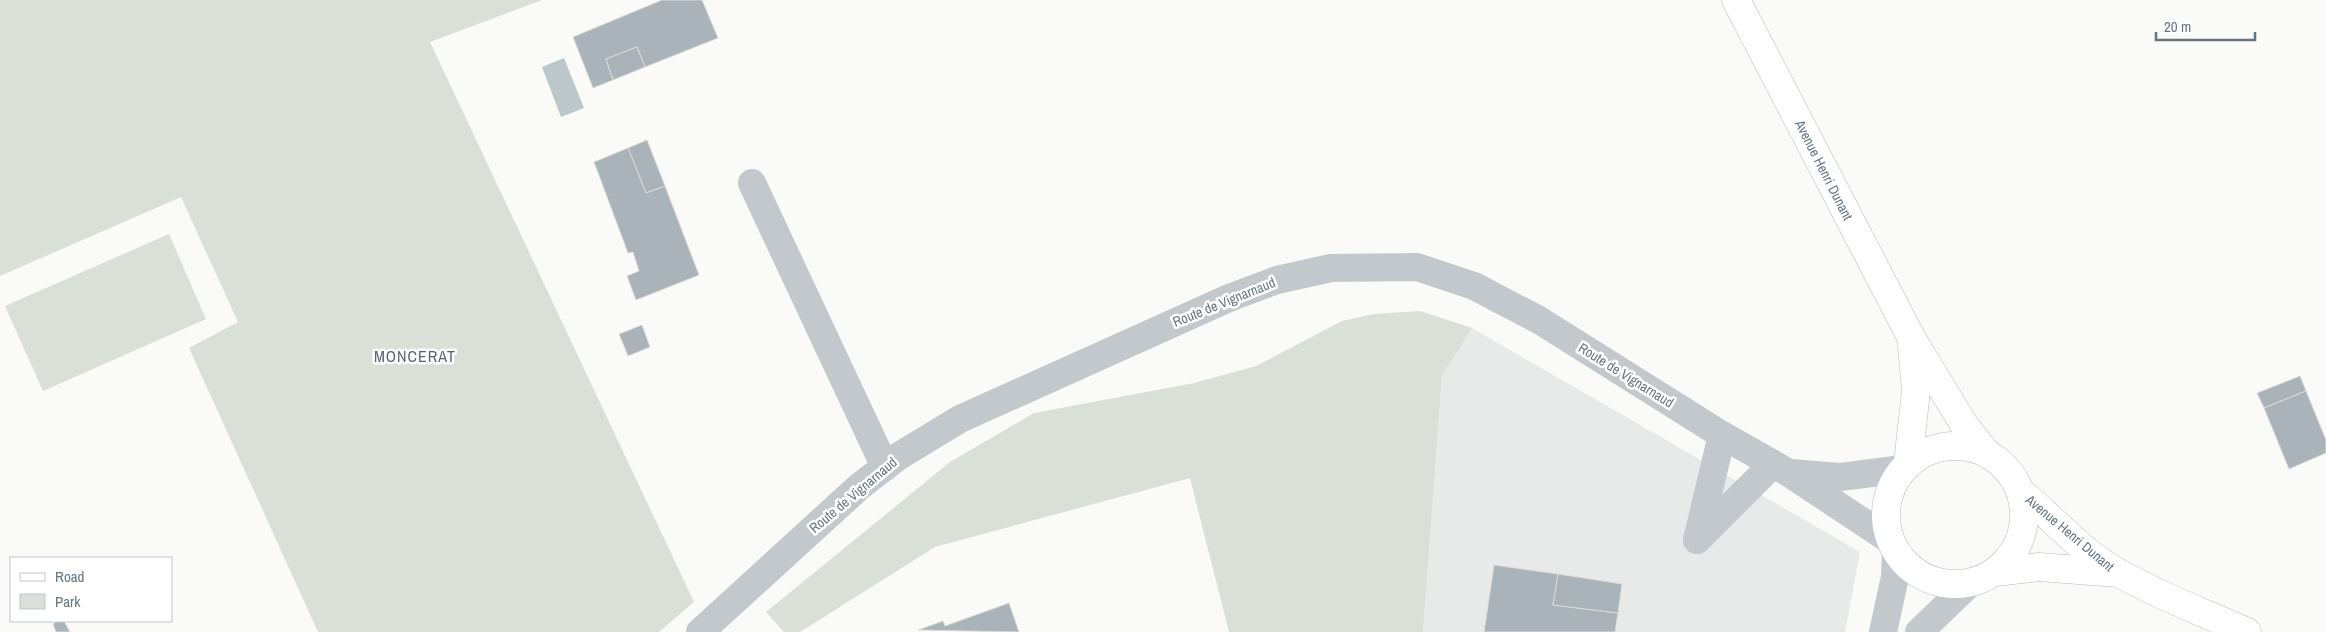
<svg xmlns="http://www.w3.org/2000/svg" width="2326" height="632" viewBox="0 0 2326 632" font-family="'Archivo Narrow',sans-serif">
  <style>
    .built { fill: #e8e9e9 }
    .green { fill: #dadfd7 }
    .water { fill: #bbc7cb }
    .building { fill: #aab3b9; stroke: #dcdcda }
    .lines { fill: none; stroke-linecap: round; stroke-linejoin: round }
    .major-casing { stroke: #b5babe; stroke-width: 29 }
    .minor { stroke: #c3c8cc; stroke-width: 28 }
    .major { stroke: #fff; stroke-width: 28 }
    .labels { text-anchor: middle; stroke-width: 5; stroke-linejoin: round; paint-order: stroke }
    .street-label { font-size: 14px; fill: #657683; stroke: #fff }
    .quarter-label { font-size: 16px; letter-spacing: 1px; fill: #57646e; stroke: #fff }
  </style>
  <rect width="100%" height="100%" fill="#fafaf8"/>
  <polygon class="built" points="1472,328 1860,552 1845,632 1423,632 1442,376"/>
  <g class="green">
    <polygon points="0,0 542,0 430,42 694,602 659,632 318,632 189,348 238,322 181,197 0,276"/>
    <polygon points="169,234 206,319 43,391 5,306"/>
    <polygon points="1420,311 1472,328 1442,376 1423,632 1229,632 1190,478 935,547 800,632 784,632 766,612 950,462 1034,413 1194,383 1256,366 1342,321 1374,314"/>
  </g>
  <polygon class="water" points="564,58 584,108 561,117 542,67"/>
  <g class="building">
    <polygon points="662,0 702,0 718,38 645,67 637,47 606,59 613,80 593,88 573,37"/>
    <polygon points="637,47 645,67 613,80 606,59"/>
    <polygon points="647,140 665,186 646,193 628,148"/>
    <polygon points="628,148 646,193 665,186 699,275 636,300 627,276 639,271 633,252 628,253 594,162"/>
    <polygon points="642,325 650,347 628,356 619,334"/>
    <polygon points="2300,376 2306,391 2264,408 2257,393"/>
    <polygon points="2306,391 2326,440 2326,453 2289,469 2264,408"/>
    <polygon points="1494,565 1558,574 1553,605 1618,613 1615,632 1484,632"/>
    <polygon points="1558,574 1622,584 1618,613 1553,605"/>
    <polygon points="1009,603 1019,632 918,630 943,621 945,626"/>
    <polygon points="58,621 64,621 70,632 56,632 53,624"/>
  </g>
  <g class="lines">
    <g class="major-casing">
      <g id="major">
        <polyline points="1736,0 1912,339 1963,423 1986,453"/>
        <circle cx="1955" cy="515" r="69"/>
        <polyline points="1908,463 1916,391 1912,346"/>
        <path d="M 2022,493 C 2054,519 2082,553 2119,573 C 2159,596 2205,613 2247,632"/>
        <polyline points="1995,572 2039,567 2118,573"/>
      </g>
    </g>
    <g class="minor">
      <polyline points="752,183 885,467"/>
      <polyline points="1791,473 1840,477 1903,469"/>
      <polyline points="1697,540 1722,435"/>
      <polyline points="1697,540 1773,464"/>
      <polyline points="700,632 860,486 899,456 960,419 1229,298 1277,280 1331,268 1417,267 1474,286 1539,320 1722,435 1789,473 1890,540"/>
      <polyline points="1883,632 1895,577 1896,551"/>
      <polyline points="1919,632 1969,584"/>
    </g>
    <use href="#major" class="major"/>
  </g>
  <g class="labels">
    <g class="street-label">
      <text transform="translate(1824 170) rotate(63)" y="5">Avenue Henri Dunant</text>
      <text transform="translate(1224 302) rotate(-22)" y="5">Route de Vignarnaud</text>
      <text transform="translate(1626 375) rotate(32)" y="5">Route de Vignarnaud</text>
      <text transform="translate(853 495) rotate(-40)" y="5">Route de Vignarnaud</text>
      <text transform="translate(2070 533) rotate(40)" y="5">Avenue Henri Dunant</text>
    </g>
    <g class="quarter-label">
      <text x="415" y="362">MONCERAT</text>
    </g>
  </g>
  <rect x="10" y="557" width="162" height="65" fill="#ffffff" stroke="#c1c8cd"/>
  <rect x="20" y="573" width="25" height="8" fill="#ffffff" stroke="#c1c8cd"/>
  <text x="55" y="582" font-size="15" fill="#657683">Road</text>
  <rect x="20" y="594" width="25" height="15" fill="#dadfd7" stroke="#c1c8cd"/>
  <text x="55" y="607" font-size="15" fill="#657683">Park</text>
  <path d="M2156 32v8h99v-8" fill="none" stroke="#657683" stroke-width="2.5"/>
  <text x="2164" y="32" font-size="15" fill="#657683" stroke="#ffffff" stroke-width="4" paint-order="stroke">20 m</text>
</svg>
